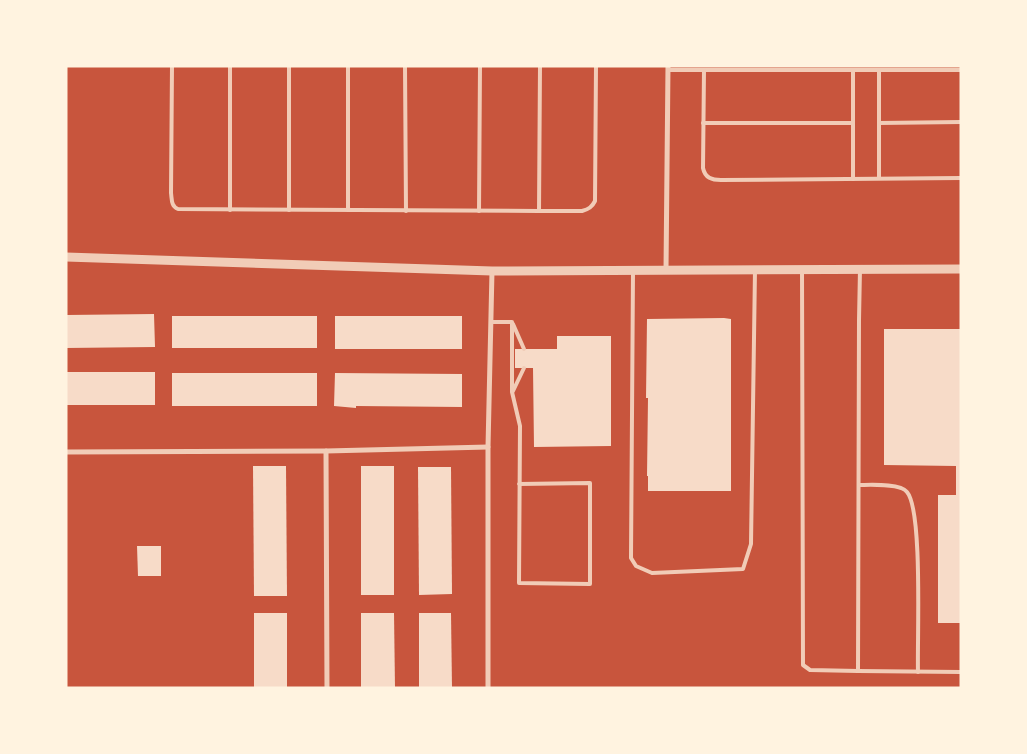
<svg xmlns="http://www.w3.org/2000/svg" width="1027" height="754" viewBox="0 0 1027 754" font-family="Poppins,sans-serif">
  <style>
    .building { fill: #f7dbc8 }
    .lines { fill: none; stroke-linecap: round; stroke-linejoin: round }
    .service { stroke: #f1ccb7; stroke-width: 4 }
    .minor { stroke: #f1ccb7; stroke-width: 5 }
    .tertiary { stroke: #f1ccb7; stroke-width: 9 }
  </style>
  <rect width="100%" height="100%" fill="#c8553d"/>
  <g class="building">
    <polygon points="154,314 155,347 66,348 66,315"/>
    <rect x="172" y="316" width="145" height="32"/>
    <rect x="335" y="316" width="127" height="33"/>
    <polygon points="724,318 731,319 731,491 648,491 648,476 647,476 648,398 646,398 647,319"/>
    <polygon points="884,329 961,329 961,623 938,623 938,495 956,495 956,466 884,465"/>
    <polygon points="557,336 611,336 611,446 534,447 533,368 515,368 515,349 557,349"/>
    <rect x="66" y="372" width="89" height="33"/>
    <rect x="172" y="373" width="145" height="33"/>
    <polygon points="335,373 462,374 462,407 356,406 356,408 334,406"/>
    <polygon points="253,466 286,466 287,596 254,596"/>
    <rect x="361" y="466" width="33" height="129"/>
    <polygon points="418,467 451,467 452,594 419,595"/>
    <polygon points="137,546 161,546 161,576 138,576"/>
    <rect x="254" y="613" width="33" height="75"/>
    <polygon points="361,613 394,613 395,688 361,688"/>
    <polygon points="419,613 451,613 452,688 419,688"/>
  </g>
  <g class="lines">
    <g class="service">
      <path d="M 172,66 L 171,193 C 172,200 171,206 178,209 L 539,211 L 582,211 C 589,209 592,207 595,201 L 596,66"/>
      <polyline points="230,66 230,210"/>
      <polyline points="289,66 289,210"/>
      <polyline points="348,66 348,210"/>
      <polyline points="405,66 406,211"/>
      <polyline points="668,70 961,70"/>
      <path d="M 704,70 L 703,168 C 705,178 712,180 721,180 L 961,178"/>
      <polyline points="853,70 853,179"/>
      <polyline points="879,70 879,178"/>
      <polyline points="703,123 853,123"/>
      <polyline points="879,123 961,122"/>
      <polyline points="479,211 480,66"/>
      <polyline points="539,211 540,66"/>
      <polyline points="802,270 803,665 810,670 858,671 859,320 860,269"/>
      <polyline points="633,272 631,558 636,566 652,573 743,569 751,544 755,270"/>
      <polyline points="491,322 512,322 512,392 520,426 519,583 590,584 590,483 519,484"/>
      <polyline points="513,324 524,349"/>
      <polyline points="513,391 524,368"/>
      <path d="M 859,485 C 870,485 900,483 907,492 C 923,511 917,640 918,672"/>
      <polyline points="858,671 961,672"/>
    </g>
    <g class="minor">
      <polyline points="666,270 668,66"/>
      <polyline points="326,451 327,688"/>
      <polyline points="66,452 326,451 488,447"/>
      <polyline points="488,688 488,447 492,271"/>
    </g>
    <polyline class="tertiary" points="66,257 492,271 961,269"/>
  </g>
  <rect width="1027" height="754" fill="none" stroke="#fff3e0" stroke-width="135"/>
</svg>
